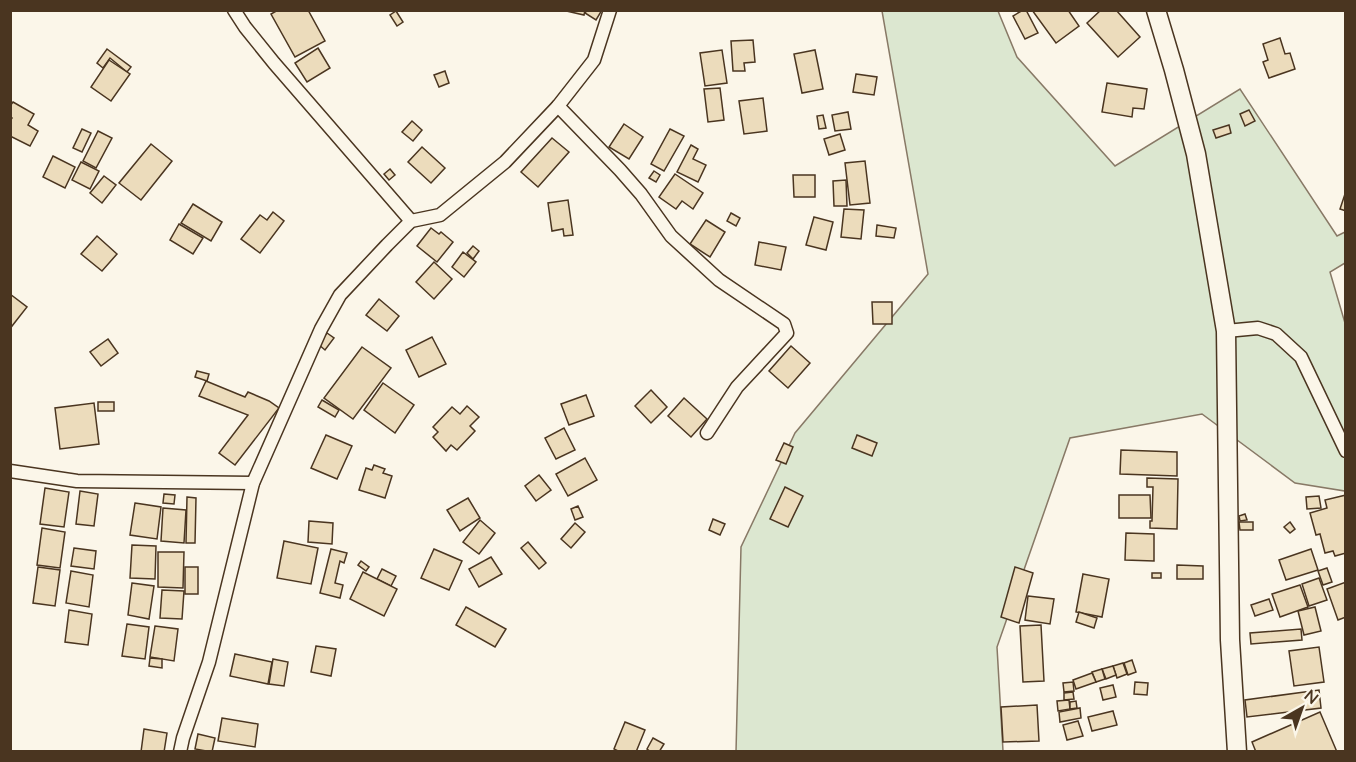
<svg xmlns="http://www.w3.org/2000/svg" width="1356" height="762" viewBox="0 0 1356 762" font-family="Lato,sans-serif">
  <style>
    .green { fill: #dce7d0; stroke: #887966; stroke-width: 1.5 }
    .building { fill: #ecdcbc; stroke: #4a3520; stroke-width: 1.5 }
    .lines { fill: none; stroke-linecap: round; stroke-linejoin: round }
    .street-casing { stroke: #4a3520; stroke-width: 15 }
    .primary-casing { stroke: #4a3520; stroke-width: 21 }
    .street { stroke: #fbf6e9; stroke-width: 12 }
    .primary { stroke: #fbf6e9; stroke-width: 18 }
  </style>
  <rect width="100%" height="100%" fill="#fbf6e9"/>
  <polygon class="green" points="882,11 998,11 1017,57 1115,166 1240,89 1337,236 1345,232 1345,263 1330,272 1345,323 1345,491 1295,483 1202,414 1070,438 997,647 1003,751 736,752 741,547 795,433 928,274"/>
  <g class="building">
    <polygon points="278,10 308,10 325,41 295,57 271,14"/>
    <polygon points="562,10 585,10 584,15"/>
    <polygon points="587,10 602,10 596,20 585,13"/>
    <polygon points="1023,10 1026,10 1038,33 1025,39 1013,16"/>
    <polygon points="1032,10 1068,10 1079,26 1056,43"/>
    <polygon points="1101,10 1116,10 1140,37 1118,57 1087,23"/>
    <polygon points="396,11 403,22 397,26 390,15"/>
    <polygon points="1280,38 1285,54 1290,53 1295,69 1269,78 1263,62 1268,60 1263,44"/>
    <polygon points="753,40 755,62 744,63 745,71 733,71 731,41"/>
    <polygon points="318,48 330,68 307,82 295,63"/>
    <polygon points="107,49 131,67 127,72 110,58 103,68 97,63"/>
    <polygon points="722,50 727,83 705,86 700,53"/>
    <polygon points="815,50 823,89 802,93 794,54"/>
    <polygon points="109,60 130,74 111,101 91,87"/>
    <polygon points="445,71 449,83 439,87 434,75"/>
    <polygon points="856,74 877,77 874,95 853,92"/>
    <polygon points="1107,83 1147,89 1144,109 1133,108 1132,117 1102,112"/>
    <polygon points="720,88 724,120 708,122 704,89"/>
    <polygon points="763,98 767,131 744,134 739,101"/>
    <polygon points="13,102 34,114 28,125 38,131 30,146 10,136 10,121 12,118 10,117 10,106"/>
    <polygon points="1249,110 1255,121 1245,126 1240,114"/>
    <polygon points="848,112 851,129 835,131 832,115"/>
    <polygon points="823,115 826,128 819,129 817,116"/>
    <polygon points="412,121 422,130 413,141 402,132"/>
    <polygon points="624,124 643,137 629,159 609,147"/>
    <polygon points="1229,125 1231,133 1216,138 1213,130"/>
    <polygon points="82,129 91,133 82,152 73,148"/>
    <polygon points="670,129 684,136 664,171 651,164"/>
    <polygon points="98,131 112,138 96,168 83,161"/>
    <polygon points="840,134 845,150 829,155 824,139"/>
    <polygon points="552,138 569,152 538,187 521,172"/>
    <polygon points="151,144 172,161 141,200 119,183"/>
    <polygon points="691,145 698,149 693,159 706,165 698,182 677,172"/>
    <polygon points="422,147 445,168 431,183 408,162"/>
    <polygon points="53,156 75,167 65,188 43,177"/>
    <polygon points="865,161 870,203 850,205 845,163"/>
    <polygon points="81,162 99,171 90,189 72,180"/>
    <polygon points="390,169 395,175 389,180 384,174"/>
    <polygon points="654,171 660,175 656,182 649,178"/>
    <polygon points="675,174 703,193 693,209 682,201 676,209 659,197"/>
    <polygon points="793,175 815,175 815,197 794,197"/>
    <polygon points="104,176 116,185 102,203 90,193"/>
    <polygon points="846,180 847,206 834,206 833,181"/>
    <polygon points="1346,191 1346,211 1340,209"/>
    <polygon points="568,200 573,235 564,236 563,229 552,231 548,203"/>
    <polygon points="193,204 222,222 211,241 181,223"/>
    <polygon points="844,209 864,210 861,239 841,237"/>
    <polygon points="273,212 284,221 260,253 241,239 260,215 267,220"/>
    <polygon points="731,213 740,218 736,226 727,221"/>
    <polygon points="814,217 833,222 826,250 806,245"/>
    <polygon points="706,220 725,232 710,257 690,244"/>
    <polygon points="179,224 203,238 193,254 170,240"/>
    <polygon points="877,225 896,228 894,238 876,236"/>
    <polygon points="431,228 439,234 441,232 453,242 437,262 417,246"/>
    <polygon points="97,236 117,254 102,271 81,254"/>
    <polygon points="759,242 786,247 781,270 755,265"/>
    <polygon points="473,246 479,251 473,259 467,253"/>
    <polygon points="463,252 476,262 464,277 452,267"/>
    <polygon points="434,262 452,279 434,299 416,282"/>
    <polygon points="10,294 27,307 12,326 10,324"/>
    <polygon points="379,299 399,316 387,331 366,315"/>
    <polygon points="872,302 892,302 892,324 873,324"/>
    <polygon points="327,333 334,338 325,350 318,344"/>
    <polygon points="432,337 446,364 419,377 406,350"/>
    <polygon points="108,339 118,353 101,366 90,352"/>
    <polygon points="791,346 810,363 788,388 769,371"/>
    <polygon points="362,347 391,368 353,419 324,398"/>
    <polygon points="197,371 209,374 207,381 195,377"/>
    <polygon points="206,381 245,397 248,392 269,401 279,408 235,465 219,453 248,415 199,396"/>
    <polygon points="383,383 414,405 395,433 364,410"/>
    <polygon points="651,390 667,407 651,423 635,406"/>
    <polygon points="586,395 594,416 569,425 561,404"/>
    <polygon points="684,398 707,419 691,437 668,416"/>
    <polygon points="322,400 339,410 335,417 318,407"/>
    <rect x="98" y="402" width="16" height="9"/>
    <polygon points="94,403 99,444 60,449 55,408"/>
    <polygon points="467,406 479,417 470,426 475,431 457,450 451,445 446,451 433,437 438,432 433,427 452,407 460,414"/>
    <polygon points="564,428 575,450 556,459 545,438"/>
    <polygon points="326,435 352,446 337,479 311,468"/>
    <polygon points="857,435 877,443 872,456 852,448"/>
    <polygon points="784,443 793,447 786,464 776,460"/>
    <polygon points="1121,450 1177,452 1177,476 1120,474"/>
    <polygon points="585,458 597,480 568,496 556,474"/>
    <polygon points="374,465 385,469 383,473 392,476 385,498 359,490 366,468 372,470"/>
    <polygon points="539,475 551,490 536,501 525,486"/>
    <polygon points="1147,478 1178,479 1177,529 1150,528 1150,521 1152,521 1153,487 1147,487"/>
    <polygon points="785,487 803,496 788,527 770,519"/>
    <polygon points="45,488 69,492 64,527 40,524"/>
    <polygon points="80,491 98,494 94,526 76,524"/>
    <polygon points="164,494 175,495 174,504 163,503"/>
    <polygon points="1119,495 1150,495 1151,518 1119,518"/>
    <polygon points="1346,495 1346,553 1335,556 1333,551 1325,553 1320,534 1316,535 1310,513 1327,508 1325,500"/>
    <polygon points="1319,496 1321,508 1307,509 1306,497"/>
    <polygon points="187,497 196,498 195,543 186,543"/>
    <polygon points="468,498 480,518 460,531 447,510"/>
    <polygon points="135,503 161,507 157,539 130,535"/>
    <polygon points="578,506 583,517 575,520 571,509"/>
    <polygon points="163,508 186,510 184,543 161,541"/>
    <polygon points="1245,514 1247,520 1240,521 1239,516"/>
    <polygon points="713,519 725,524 720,535 709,530"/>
    <polygon points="480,520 495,533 479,554 463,542"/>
    <polygon points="309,521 333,523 332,544 308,542"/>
    <polygon points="1239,522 1253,522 1253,530 1240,530"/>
    <polygon points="1290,522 1295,529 1290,533 1284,527"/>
    <polygon points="575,523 585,532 571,548 561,539"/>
    <polygon points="42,528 65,532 60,568 37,565"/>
    <polygon points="1126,533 1154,534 1154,561 1125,560"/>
    <polygon points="284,541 318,548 311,584 277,578"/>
    <polygon points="528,542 546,563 539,569 521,548"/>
    <polygon points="132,545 156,546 155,579 130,578"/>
    <polygon points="74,548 96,551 94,569 71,566"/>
    <polygon points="331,549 347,553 344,563 340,561 335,583 343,585 340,598 320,593"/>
    <polygon points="434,549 462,561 449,590 421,578"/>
    <polygon points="1311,549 1318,570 1286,580 1279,560"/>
    <polygon points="158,552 184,552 183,588 158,587"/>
    <polygon points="491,557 502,574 479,587 469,569"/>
    <polygon points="361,561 369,567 366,571 358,565"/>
    <polygon points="1177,565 1203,566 1203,579 1177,579"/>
    <polygon points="38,567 60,570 55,606 33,603"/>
    <rect x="185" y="567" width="13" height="27"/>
    <polygon points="1015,567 1033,573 1019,623 1001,617"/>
    <polygon points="1327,568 1332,582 1323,585 1318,571"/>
    <polygon points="382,569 396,576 391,586 377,579"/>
    <polygon points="71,571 93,575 89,607 66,603"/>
    <polygon points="363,572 397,589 384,616 350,599"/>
    <rect x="1152" y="573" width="9" height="5"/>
    <polygon points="1083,574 1109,579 1102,617 1076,612"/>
    <polygon points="1319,578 1327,600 1309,606 1302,584"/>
    <polygon points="1346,582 1346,617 1338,620 1327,589"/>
    <polygon points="132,583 154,586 149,619 128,615"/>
    <polygon points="1300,585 1308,607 1280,617 1272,594"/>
    <polygon points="162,590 184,591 182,619 160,618"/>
    <polygon points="1028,596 1054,599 1050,624 1025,620"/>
    <polygon points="1269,599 1273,610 1255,616 1251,605"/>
    <polygon points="466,607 506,629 495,647 456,625"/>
    <polygon points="1315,607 1321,631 1304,635 1298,611"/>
    <polygon points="69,610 92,614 88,645 65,642"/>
    <polygon points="1079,612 1097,618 1094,628 1076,622"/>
    <polygon points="127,624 149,627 145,659 122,656"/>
    <polygon points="1041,625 1044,681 1023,682 1020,626"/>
    <polygon points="155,626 178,629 174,661 150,657"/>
    <polygon points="1301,629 1302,640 1251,644 1250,633"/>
    <polygon points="316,646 336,649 331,676 311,672"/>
    <polygon points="1319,647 1324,682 1294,686 1289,651"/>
    <polygon points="235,654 272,662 268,684 230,676"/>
    <polygon points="150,658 162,659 162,668 149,666"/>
    <polygon points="273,659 288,662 284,686 269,684"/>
    <polygon points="1132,660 1136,672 1128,675 1124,663"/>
    <polygon points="1123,663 1127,674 1117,678 1113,666"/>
    <polygon points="1113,666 1116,675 1106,679 1102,669"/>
    <polygon points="1102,669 1105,679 1096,682 1092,672"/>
    <polygon points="1092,673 1096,682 1076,689 1073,680"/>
    <polygon points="1073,682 1074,691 1064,692 1063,683"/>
    <polygon points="1135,682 1148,683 1147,695 1134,694"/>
    <polygon points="1113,685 1116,697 1103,700 1100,688"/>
    <polygon points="1319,690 1321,708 1247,717 1245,700"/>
    <polygon points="1073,692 1074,699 1064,700 1064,693"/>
    <polygon points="1069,700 1070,709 1058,711 1057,701"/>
    <polygon points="1076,701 1077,708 1070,709 1070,702"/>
    <polygon points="1037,705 1039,741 1003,742 1001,707"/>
    <polygon points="1080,708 1081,718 1060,722 1059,712"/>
    <polygon points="1113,711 1117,725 1092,731 1088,717"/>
    <polygon points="1320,712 1337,752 1256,752 1252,742"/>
    <polygon points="222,718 258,724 255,747 218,741"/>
    <polygon points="1078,721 1083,736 1067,740 1063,725"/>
    <polygon points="625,722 645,730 636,752 620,752 614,749"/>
    <polygon points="144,729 167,733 164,752 141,752"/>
    <polygon points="198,734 215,738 212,752 195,749"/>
    <polygon points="653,738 664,744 659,752 651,752 647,749"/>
  </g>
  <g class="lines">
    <g class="street-casing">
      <g id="street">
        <polyline points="234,10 245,27 274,63 411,221"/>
        <polyline points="558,106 620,170 641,194 671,236 719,280 784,324 787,333 737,387 707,433"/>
        <polyline points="1226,331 1258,328 1276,334 1301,357 1346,451"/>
        <polyline points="10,471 77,481 253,483"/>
        <polyline points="180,752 183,738 209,662 253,483 321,329 340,295 387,245 411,221 440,215 505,162 558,106 594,60 610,10"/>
      </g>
    </g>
    <g class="primary-casing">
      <polyline id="primary" points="1156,10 1174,70 1196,154 1226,331 1230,640 1237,752"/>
    </g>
    <use href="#street" class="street"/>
    <use href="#primary" class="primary"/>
  </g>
  <rect width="1356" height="762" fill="none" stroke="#4a3520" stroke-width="24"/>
  <g transform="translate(1302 708) rotate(40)" stroke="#fbf6e9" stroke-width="4.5" paint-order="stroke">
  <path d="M0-4.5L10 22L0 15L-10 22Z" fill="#4a3520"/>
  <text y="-9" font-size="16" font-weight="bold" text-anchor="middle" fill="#4a3520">N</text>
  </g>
</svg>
